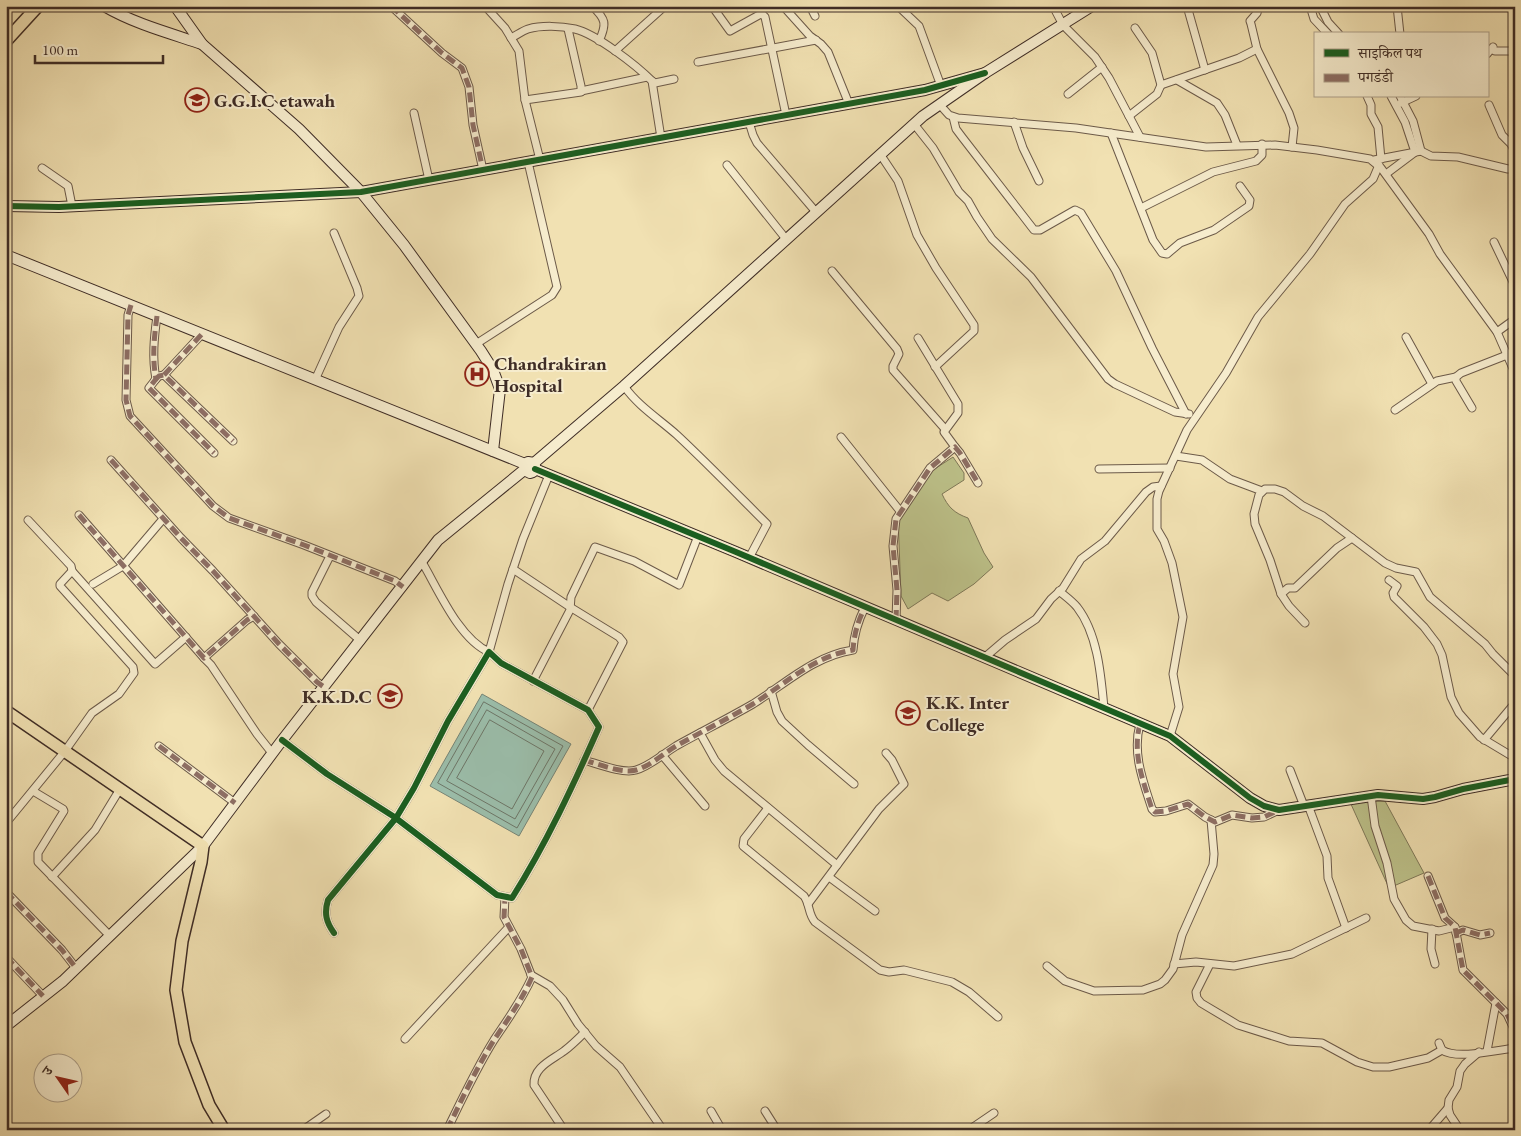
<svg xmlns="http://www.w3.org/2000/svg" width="1521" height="1136" viewBox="0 0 1521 1136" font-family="'EB Garamond','Noto Serif Devanagari',serif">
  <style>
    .green { fill: #bdc28a; stroke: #7e7858 }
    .water { fill: #9bbeab; stroke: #768476 }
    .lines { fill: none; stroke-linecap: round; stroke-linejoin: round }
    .shore { stroke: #6d7668; stroke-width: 1 }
    .street-casing { stroke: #6c5a49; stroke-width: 9 }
    .secondary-casing { stroke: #3f2d26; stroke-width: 12 }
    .primary-casing { stroke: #3f2d26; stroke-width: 14 }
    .street { stroke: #f6eccd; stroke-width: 7 }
    .secondary { stroke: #f6eccd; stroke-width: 10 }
    .primary { stroke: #f1e1b2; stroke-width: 11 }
    .quiet { stroke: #8d6e63; stroke-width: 5; stroke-dasharray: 10 5; stroke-linecap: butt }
    .cycleway-casing { stroke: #f6eccd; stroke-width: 9 }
    .cycleway { stroke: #1b5e20; stroke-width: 6 }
    .labels { text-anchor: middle; stroke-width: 4; stroke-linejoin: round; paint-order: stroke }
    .poi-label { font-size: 19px; font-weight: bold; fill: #3f2d26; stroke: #f6eccd; text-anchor: start }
  </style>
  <rect width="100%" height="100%" fill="#f1e1b2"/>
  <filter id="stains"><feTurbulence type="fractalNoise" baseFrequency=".004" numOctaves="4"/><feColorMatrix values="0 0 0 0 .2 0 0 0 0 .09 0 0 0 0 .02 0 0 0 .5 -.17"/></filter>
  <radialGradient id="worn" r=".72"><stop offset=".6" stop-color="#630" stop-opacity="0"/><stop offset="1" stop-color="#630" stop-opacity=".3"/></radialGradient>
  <g class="green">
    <path d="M 953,457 L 964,473 L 964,480 L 942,494 C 948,507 954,513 968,518 L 984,553 L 993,567 L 974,584 L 948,601 L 932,593 L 908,609 L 901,596 L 898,516 L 930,472 Z"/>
    <polygon points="1385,801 1424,873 1389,888 1350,802"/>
  </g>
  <polygon class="water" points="482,694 571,744 519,836 430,786"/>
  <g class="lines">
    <g class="shore">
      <polygon points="484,702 563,746 517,828 438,783"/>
      <polygon points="487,710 555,749 515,819 447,781"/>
      <polygon points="490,720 544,751 512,809 457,778"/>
    </g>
    <g class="street-casing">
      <g id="street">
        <polyline points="391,6 442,53 462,68 469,87 473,125 483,170"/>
        <polyline points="485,6 505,28 519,51 525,100 540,160"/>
        <path d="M 592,6 C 606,19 607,24 599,41"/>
        <polyline points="712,6 730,31 759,15 762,14 765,17 786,115"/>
        <polyline points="783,6 810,36 821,44 828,52 849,104"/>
        <polyline points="810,6 815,16"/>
        <polyline points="898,6 919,26 941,86"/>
        <polyline points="1053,6 1063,25 1095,57 1109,78 1140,137"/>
        <polyline points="1187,6 1205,70"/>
        <polyline points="1259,6 1257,13 1250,21 1251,24 1257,49 1289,113 1294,128 1292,147"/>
        <polyline points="1310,6 1314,19 1328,34"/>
        <polyline points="1320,6 1328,22 1339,34"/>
        <polyline points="1397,6 1400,34"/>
        <path d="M 511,38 C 517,35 522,31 528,29 C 542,25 561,26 575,29 C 596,34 636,65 652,81 L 661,138"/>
        <polyline points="615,51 665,6"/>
        <polyline points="1495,51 1515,51"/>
        <polyline points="1487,54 1493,47"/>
        <polyline points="698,62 816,40"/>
        <polyline points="1177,80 1217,103 1225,115 1237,145"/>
        <polyline points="652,81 655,83 674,79"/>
        <polyline points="1161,85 1239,58 1257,49"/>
        <polyline points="581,91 647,77"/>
        <polyline points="1068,94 1102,67"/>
        <polyline points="1367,96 1371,105 1371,114 1378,127 1381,159"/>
        <polyline points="1391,96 1405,122 1415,152"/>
        <polyline points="1400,96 1413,121 1421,151"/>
        <polyline points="525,100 581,92 581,86 568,29"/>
        <polyline points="1401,103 1416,96"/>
        <polyline points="940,105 949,115 958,118 1076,128 1206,147 1275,145 1317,150 1370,159 1381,168 1429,234 1440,254 1497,332 1515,373"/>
        <polyline points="1489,105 1502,135 1511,144 1515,152"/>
        <polyline points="414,113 429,180"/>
        <polyline points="1129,116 1157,94 1161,85 1152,53 1135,28"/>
        <polyline points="953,117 956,129 962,137 1034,230 1040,230 1075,210 1081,213 1116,271 1152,348 1186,414"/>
        <polyline points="749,122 753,135 757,143 816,212"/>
        <polyline points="1014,122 1023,148 1039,181"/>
        <polyline points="914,124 933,148 959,192 968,201 977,217 992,239 1031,277 1108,379 1115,384 1175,412 1189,414"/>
        <polyline points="1111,133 1153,240 1162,253 1167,254 1180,243 1214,230 1249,206 1250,200 1240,186"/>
        <polyline points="880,154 898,181 917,235 936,268 974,325 974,331 935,367"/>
        <polyline points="1374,160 1421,151 1431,156 1458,157 1508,169 1515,169"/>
        <polyline points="727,165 786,239"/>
        <polyline points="42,168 68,186 72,206"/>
        <polyline points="1386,174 1414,153"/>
        <polyline points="1141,208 1213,172 1256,161 1262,155 1262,144"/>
        <polyline points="1494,242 1515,286"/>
        <polyline points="832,271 897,349 899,354 893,366 893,370 945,429"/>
        <polyline points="131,305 128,315 126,400 130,416 213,506 229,518 304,545 395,581 403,587"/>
        <path d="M 157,316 C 154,338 152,358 156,379 L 149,388 L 214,453"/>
        <polyline points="1497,332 1515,319"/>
        <polyline points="1406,337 1432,384"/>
        <polyline points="918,338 958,404 958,413 944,432 955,447"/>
        <polyline points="476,344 552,295 557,287 528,162"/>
        <polyline points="164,375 202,334"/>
        <polyline points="155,380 159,376 164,375 233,441"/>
        <polyline points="315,380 339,327 359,296 357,288 334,233"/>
        <path d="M 624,386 C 638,406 659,419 677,435 C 708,464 737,494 767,524 L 749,558"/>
        <polyline points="1472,408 1456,381 1456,377 1461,373 1507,355"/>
        <polyline points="1395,410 1437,381 1456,377"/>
        <polyline points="841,437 900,511"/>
        <polyline points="1176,456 1202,460 1230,479 1262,491"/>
        <polyline points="111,460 181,538 213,571 279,644 317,682 324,687"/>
        <polyline points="1099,469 1170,468"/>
        <polyline points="79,515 204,658 247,620 254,616"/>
        <polyline points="330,556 312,592 312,596 316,602 361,641"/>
        <path d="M 422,562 C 438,589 459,639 489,652 L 508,584 L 523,539 L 549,475"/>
        <polyline points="513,569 570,607 619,637 623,642 588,710"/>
        <polyline points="72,571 155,664 186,637"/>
        <polyline points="1389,580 1397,586 1393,593 1394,597 1424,627 1437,644 1442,655 1451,697 1459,713 1480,737 1515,758"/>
        <polyline points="93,584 123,566 163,519"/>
        <path d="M 1059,591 C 1065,596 1072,601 1077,607 C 1098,634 1101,676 1104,708"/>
        <polyline points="1281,594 1288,588 1295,588 1337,548 1352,538"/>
        <polyline points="896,620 897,590 893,546 896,519 930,468 955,447 960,453 978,483"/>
        <polyline points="1305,623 1289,606 1281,594 1270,560 1255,524 1254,514 1259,495 1265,489 1275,489 1284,492 1303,506 1323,516 1385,563 1396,568 1416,572 1430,597 1485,644 1493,654 1515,676"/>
        <polyline points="204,658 211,665 257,734 272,753"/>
        <polyline points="984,658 1005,640 1036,619 1051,599 1063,588 1081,559 1105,541 1146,492 1153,487 1161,486"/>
        <polyline points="533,681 570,610 571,597 595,547 634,561 679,585 698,536"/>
        <polyline points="771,691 777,712 782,721 808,745 854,784"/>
        <path d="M 1140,724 C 1132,753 1143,781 1152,809 L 1155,812 L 1166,811 L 1188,804 L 1205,817 L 1215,822 L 1232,815 L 1252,818 L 1264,817 L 1279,810"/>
        <polyline points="700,733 715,760 724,771 837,865"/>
        <polyline points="1170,736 1179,707 1173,674 1183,617 1172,563 1164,541 1157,529 1157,499 1159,491 1187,430 1226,373 1258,317 1310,254 1345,204 1373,179 1379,165"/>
        <path d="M 282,740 L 327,774 L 396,818 L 397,819 L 497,895 L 512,898 C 546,844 573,786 599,727 L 588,710 L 501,663 L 489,652 L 448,721 L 414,788 L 396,818 L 328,900 C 324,913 326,922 334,933"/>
        <polyline points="1484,740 1515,703"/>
        <polyline points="159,746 235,803"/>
        <polyline points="662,755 705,806"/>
        <path d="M 584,760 C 598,764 623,774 636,770 C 650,766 663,754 676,746 C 701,732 727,719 753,704 C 785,684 814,656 853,650 C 854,634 858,621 865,607"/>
        <polyline points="1290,770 1304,806"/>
        <polyline points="33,791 63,809 64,811 38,853 38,862 110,936"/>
        <polyline points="1371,796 1375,826 1387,863 1394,899 1406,920 1413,926 1439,931 1455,927"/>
        <polyline points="1308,805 1327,856 1328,878 1346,928"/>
        <path d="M 768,808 L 744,839 L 743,846 L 804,896 C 810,904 808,914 815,922 L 880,970 L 889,972 L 904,970 L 952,982 L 969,992 L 998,1017"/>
        <polyline points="6,823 65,751 92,713 119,694 134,673 133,667 60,586 60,584 72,571 71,566 28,520"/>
        <polyline points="1428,876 1445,918 1455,927 1463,970 1507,1014 1515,1031"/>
        <polyline points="52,877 95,830 120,789"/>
        <polyline points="829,877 875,911"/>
        <polyline points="6,892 62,950 76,968"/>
        <polyline points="808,904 879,809 904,784 892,760 886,753"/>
        <polyline points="1432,929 1431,949 1435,964"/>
        <polyline points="1456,933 1463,930 1480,935 1490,933"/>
        <polyline points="6,957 43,996"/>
        <polyline points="1174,964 1196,962 1234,966 1292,954 1366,918"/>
        <polyline points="1210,964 1196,992 1197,998 1201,1003 1238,1025 1289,1041 1322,1043 1357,1062 1373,1067 1389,1067 1428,1058 1442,1050"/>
        <polyline points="1047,966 1065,981 1094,991 1143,990 1160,984 1165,980 1173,969 1182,935 1213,865 1214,854 1211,820"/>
        <polyline points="531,975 550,986 563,1000 578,1024 596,1046 620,1067 663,1130"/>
        <polyline points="405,1039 509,927"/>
        <path d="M 1439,1043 L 1442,1050 C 1457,1060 1497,1050 1515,1048"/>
        <polyline points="1487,1051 1496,1003"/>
        <polyline points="711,1111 722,1130"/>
        <polyline points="765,1111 777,1130"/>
        <path d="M 562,1127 L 534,1085 C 533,1067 552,1060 564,1051 C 571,1046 578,1039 585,1032"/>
        <polyline points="303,1130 326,1114"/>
        <path d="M 447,1130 C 462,1099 476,1069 494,1040 C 508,1019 522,1000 532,977 L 521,949 L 504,917 L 505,897"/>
        <polyline points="969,1130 994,1113"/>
        <polyline points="1429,1130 1448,1108"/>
        <polyline points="1460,1130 1450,1115 1448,1108 1449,1100 1457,1087 1460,1071 1465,1064 1479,1052"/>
      </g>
    </g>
    <g class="secondary-casing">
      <g id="secondary">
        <path d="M 104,6 C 135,24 169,33 202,44"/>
        <polyline points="175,6 202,44 299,129 361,192 404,245 481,351 493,370 500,389 493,451"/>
        <polyline points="6,206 59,207 361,192 925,90 985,73"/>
        <polyline points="6,255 525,464"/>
        <polyline points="534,463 624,386 923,116 985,73 1092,6"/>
        <polyline points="535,469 736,552 1170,736 1250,798 1264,806 1279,810 1378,795 1423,799 1435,797 1463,789 1515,779"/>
        <polyline points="6,1026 63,981 203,846 280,743 438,540 524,470 525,464 528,462 534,463 535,466 533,472 530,473 524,470"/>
      </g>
    </g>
    <g class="primary-casing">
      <g id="primary">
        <polyline points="6,41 38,6"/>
        <polyline points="6,711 203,846 201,862 182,941 176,990 185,1042 209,1105 224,1130"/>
      </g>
    </g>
    <use href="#street" class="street"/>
    <use href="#secondary" class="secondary"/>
    <use href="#primary" class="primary"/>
    <g class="quiet">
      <polyline points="391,6 442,53 462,68 469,87 473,125 483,170"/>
      <polyline points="131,305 128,315 126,400 130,416 213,506 229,518 304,545 395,581 403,587"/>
      <path d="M 157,316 C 154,338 152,358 156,379 L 149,388 L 214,453"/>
      <polyline points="164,375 202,334"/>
      <polyline points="155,380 159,376 164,375 233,441"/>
      <polyline points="111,460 181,538 213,571 279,644 317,682 324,687"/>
      <polyline points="79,515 204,658 247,620 254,616"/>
      <polyline points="896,620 897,590 893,546 896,519 930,468 955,447 960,453 978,483"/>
      <path d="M 1140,724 C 1132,753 1143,781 1152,809 L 1155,812 L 1166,811 L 1188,804 L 1205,817 L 1215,822 L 1232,815 L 1252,818 L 1264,817 L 1279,810"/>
      <polyline points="159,746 235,803"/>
      <path d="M 584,760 C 598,764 623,774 636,770 C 650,766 663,754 676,746 C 701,732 727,719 753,704 C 785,684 814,656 853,650 C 854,634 858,621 865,607"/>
      <polyline points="1428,876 1445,918 1455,927 1463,970 1507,1014 1515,1031"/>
      <polyline points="6,892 62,950 76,968"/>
      <polyline points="1456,933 1463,930 1480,935 1490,933"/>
      <polyline points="6,957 43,996"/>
      <path d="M 447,1130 C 462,1099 476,1069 494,1040 C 508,1019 522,1000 532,977 L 521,949 L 504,917 L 505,897"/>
    </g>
    <g class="cycleway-casing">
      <g id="cycleway">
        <polyline points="6,206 59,207 361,192 925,90 985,73"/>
        <polyline points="535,469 736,552 1170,736 1250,798 1264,806 1279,810 1378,795 1423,799 1435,797 1463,789 1515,779"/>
        <path d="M 282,740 L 327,774 L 396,818 L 397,819 L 497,895 L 512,898 C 546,844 573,786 599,727 L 588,710 L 501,663 L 489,652 L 448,721 L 414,788 L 396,818 L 328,900 C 324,913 326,922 334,933"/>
      </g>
    </g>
    <use href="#cycleway" class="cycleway"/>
  </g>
  <defs>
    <g id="school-ring" transform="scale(1.25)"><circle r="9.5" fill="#f6eccd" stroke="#8f2418" stroke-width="1.5"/><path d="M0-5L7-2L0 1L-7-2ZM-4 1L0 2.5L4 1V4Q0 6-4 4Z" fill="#8f2418"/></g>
    <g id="hospital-ring" transform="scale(1.25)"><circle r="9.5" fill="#f6eccd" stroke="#8f2418" stroke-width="1.5"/><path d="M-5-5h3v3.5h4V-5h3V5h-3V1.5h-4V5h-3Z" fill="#8f2418"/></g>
    <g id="university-ring" transform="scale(1.25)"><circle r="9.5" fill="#f6eccd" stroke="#8f2418" stroke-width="1.5"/><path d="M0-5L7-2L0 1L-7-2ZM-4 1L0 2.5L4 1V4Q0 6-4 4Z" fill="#8f2418"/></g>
  </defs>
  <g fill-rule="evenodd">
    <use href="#school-ring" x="197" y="100"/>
    <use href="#hospital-ring" x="477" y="374"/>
    <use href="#university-ring" x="390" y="696"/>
    <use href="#school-ring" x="908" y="713"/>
  </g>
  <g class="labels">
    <g class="poi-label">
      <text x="214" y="107">G.G.I.C etawah</text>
      <text x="494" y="370">Chandrakiran<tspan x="494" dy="22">Hospital</tspan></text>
      <text x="372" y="703" text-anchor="end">K.K.D.C</text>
      <text x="926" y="709">K.K. Inter<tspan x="926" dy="22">College</tspan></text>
    </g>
  </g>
  <rect width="1521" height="1136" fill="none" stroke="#f1e1b2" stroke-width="25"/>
  <rect x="8" y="8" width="1506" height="1121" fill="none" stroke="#3f2d26" stroke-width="2.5"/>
  <rect x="12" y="12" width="1496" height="1111" fill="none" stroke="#3f2d26"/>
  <rect x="1314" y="32" width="175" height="65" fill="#f6eccd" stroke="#ada08a"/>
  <rect x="1324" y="49" width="25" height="8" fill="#1b5e20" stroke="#ada08a"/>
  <text x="1358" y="58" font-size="15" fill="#3f2d26">साइकिल पथ</text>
  <rect x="1324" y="74" width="25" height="8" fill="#8d6e63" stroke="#ada08a"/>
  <text x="1358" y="82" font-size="15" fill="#3f2d26">पगडंडी</text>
  <g transform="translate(58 1078) rotate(304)"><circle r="24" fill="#f6eccd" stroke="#ada08a"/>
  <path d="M0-4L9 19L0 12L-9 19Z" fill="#8f2418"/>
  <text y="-8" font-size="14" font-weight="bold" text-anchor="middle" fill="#3f2d26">उ</text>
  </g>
  <path d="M35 55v8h128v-8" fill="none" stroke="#3f2d26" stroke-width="2.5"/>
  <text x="42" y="55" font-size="15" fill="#3f2d26" stroke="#f6eccd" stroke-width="4" paint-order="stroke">100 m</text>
  <rect width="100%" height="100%" filter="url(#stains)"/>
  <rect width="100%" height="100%" fill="url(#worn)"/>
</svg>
